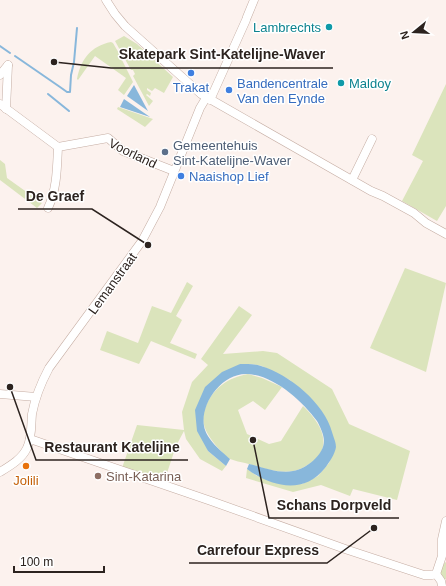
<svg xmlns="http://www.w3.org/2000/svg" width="446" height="586" viewBox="0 0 446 586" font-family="Helvetica,sans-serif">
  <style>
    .green { fill: #dbe4bc }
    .water { fill: #88b7db }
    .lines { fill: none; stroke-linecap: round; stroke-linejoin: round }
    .stream { stroke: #88b7db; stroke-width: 2 }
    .minor-casing { stroke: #c5ada3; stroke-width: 9 }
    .minor { stroke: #fff; stroke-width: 8 }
    .culture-dot { fill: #0f9aa8; stroke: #fff; stroke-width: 1.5 }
    .shop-dot { fill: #3f7fe0; stroke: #fff; stroke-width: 1.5 }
    .service-dot { fill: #5c6f8a; stroke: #fff; stroke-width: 1.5 }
    .food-dot { fill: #e8710a; stroke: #fff; stroke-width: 1.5 }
    .education-dot { fill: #8d6e63; stroke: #fff; stroke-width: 1.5 }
    .labels { text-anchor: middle; stroke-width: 3; stroke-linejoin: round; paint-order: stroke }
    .culture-label { font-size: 13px; fill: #0d838f; stroke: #fff; text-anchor: end }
    .shop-label { font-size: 13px; fill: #366cbe; stroke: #fff; text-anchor: start }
    .service-label { font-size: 13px; fill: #4e5e75; stroke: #fff; text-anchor: start }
    .street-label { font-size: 13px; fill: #2c231f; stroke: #fff }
    .education-label { font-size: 13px; fill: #785e54; stroke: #fff; text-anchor: start }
    .food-label { font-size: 13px; fill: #c56008; stroke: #fff }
    .leader { fill: none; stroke: #2c231f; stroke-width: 1.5 }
    .callout-dot { fill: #2c231f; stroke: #fff; stroke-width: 1.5 }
    .callout-label { font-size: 14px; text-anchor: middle; font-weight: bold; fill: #2c231f; stroke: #fff; stroke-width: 3; stroke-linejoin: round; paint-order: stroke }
  </style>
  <rect width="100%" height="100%" fill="#fcf2ee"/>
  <g class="green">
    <polygon points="124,36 137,44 173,77 164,93 155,88 152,91 147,88 147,90 151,93 150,96 147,94 146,95 153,101 149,106 133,76 135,74 133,70 131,70 115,41"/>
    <path d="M 111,42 L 113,43 L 120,55 L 118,56 L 120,60 L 122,60 L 133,82 L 124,95 L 118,90 L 126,78 L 95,56 L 78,80 L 77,79 C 81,59 91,46 111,42 Z"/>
    <polygon points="446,84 446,206 437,221 402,201 423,161 412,155"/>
    <polygon points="118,107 153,119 145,127 117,109"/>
    <polygon points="0,160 5,164 7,178 42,203 37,208 0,180"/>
    <polygon points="405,268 446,283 426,372 370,348"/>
    <polygon points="187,282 193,286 176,316 182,320 170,343 197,354 195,359 151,341 139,364 100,350 107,331 138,343 152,306 171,313"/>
    <polygon points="239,306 252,315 223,354 263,351 277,353 332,389 349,424 410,451 397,500 353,489 350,496 321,485 293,492 246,478 247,469 257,476 302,484 318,476 329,463 336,446 290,380 262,366 251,364 240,364 196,410 208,451 226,466 222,471 200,459 186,439 184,431 176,446 164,482 122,468 137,425 184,430 182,412 192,382 208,365 201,359"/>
    <path d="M 248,374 L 262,378 L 282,387 L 265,410 L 253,401 L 238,410 L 247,434 L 269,444 L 281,441 L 303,406 C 319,421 335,445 312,462 C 306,466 300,470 293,471 C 277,474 260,467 245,463 C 241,462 235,461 230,459 C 226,457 222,452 219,449 C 208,436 198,423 206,406 C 214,387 228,378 248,374 Z"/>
    <polygon points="446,562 446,579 444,579 440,574 442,565"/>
  </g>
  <g class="water">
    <polygon points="134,85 148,111 127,96"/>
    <polygon points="124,99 150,117 120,107"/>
    <path d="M 240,364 C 247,364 255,364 261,366 C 289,374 325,404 332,432 C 333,436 336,442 336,447 C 335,454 329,463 325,468 C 304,495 271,487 247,469 L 249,464 C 263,467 279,474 293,471 C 306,469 324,455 324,441 C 324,435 320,426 317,421 C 302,401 275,376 248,374 C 223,372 200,403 204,426 C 206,439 221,451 230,459 L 226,466 L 208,451 L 197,431 L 195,410 L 205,387 L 222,372 Z"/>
  </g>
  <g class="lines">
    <g class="stream">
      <polyline points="0,46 10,53"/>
      <polyline points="15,56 60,87 67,92 70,92 71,75 74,62 77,28"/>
      <polyline points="48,94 69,111"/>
    </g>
    <g class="minor-casing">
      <g id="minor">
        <polyline points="106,0 115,14 125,26 201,94 371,191 383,196 414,213 426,223 446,234"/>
        <polyline points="247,17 254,0"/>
        <polyline points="0,75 8,65"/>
        <polyline points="210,100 246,20"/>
        <polyline points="0,104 58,147"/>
        <polyline points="6,109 8,65"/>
        <polyline points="352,180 372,139"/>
        <path d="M 48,208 C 57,189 57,168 58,147 L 108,138 L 123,151 L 174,171"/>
        <polyline points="0,394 36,397"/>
        <polyline points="30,439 211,501 348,550 424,575 432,575 436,574"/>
        <path d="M 0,472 C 10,466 22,459 27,448 C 32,438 31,425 32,414 C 35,398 41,383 49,368 L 142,241 L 160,207 L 200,108 L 206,98"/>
        <polyline points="436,574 442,556 442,539 446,521"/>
        <polyline points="436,574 441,581 442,586"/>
      </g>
    </g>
    <use href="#minor" class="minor"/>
  </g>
  <g class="culture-dot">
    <circle cx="329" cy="27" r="4"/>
    <circle cx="341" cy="83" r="4"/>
  </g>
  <g class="shop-dot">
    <circle cx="191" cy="73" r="4"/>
    <circle cx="229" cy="90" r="4"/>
    <circle cx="181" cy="176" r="4"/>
  </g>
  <circle class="service-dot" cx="165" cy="152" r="4"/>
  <circle class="food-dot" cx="26" cy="466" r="4"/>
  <circle class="education-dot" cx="98" cy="476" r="4"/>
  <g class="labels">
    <g class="culture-label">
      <text x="321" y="32">Lambrechts</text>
      <text x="349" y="88" text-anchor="start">Maldoy</text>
    </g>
    <g class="shop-label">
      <text x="237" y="88">Bandencentrale<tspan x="237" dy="15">Van den Eynde</tspan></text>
      <text x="191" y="92" text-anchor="middle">Trakat</text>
      <text x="189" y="181">Naaishop Lief</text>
    </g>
    <g class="service-label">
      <text x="173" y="150">Gemeentehuis<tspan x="173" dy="15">Sint-Katelijne-Waver</tspan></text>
    </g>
    <g class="street-label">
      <text transform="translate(133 153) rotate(26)" y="5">Voorland</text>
      <text transform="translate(112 283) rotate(-54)" y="5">Lemanstraat</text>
    </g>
    <g class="education-label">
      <text x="106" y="481">Sint-Katarina</text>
    </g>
    <g class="food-label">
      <text x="26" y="485">Jolili</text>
    </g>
  </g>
  <path class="leader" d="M54 62L111 68H333M148 245L92 209H18M10 387L36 460H188M253 440L269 518H399M374 528L327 563H189"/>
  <g class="callout-dot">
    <circle cx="54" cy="62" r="4"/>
    <circle cx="148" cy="245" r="4"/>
    <circle cx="10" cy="387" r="4"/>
    <circle cx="253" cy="440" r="4"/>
    <circle cx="374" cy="528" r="4"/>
  </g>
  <g class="callout-label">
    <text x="222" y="59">Skatepark Sint-Katelijne-Waver</text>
    <text x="55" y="201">De Graef</text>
    <text x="112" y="452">Restaurant Katelijne</text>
    <text x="334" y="510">Schans Dorpveld</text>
    <text x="258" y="555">Carrefour Express</text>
  </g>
  <g transform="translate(414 32) rotate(252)" stroke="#ffffff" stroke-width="3" paint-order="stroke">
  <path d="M0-3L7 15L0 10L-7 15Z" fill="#2c231f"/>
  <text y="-6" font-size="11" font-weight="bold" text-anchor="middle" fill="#2c231f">N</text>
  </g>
  <path d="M14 566v6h90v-6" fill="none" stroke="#2c231f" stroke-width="2"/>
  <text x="20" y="566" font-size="12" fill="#2c231f" stroke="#ffffff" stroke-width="3" paint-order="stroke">100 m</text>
</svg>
